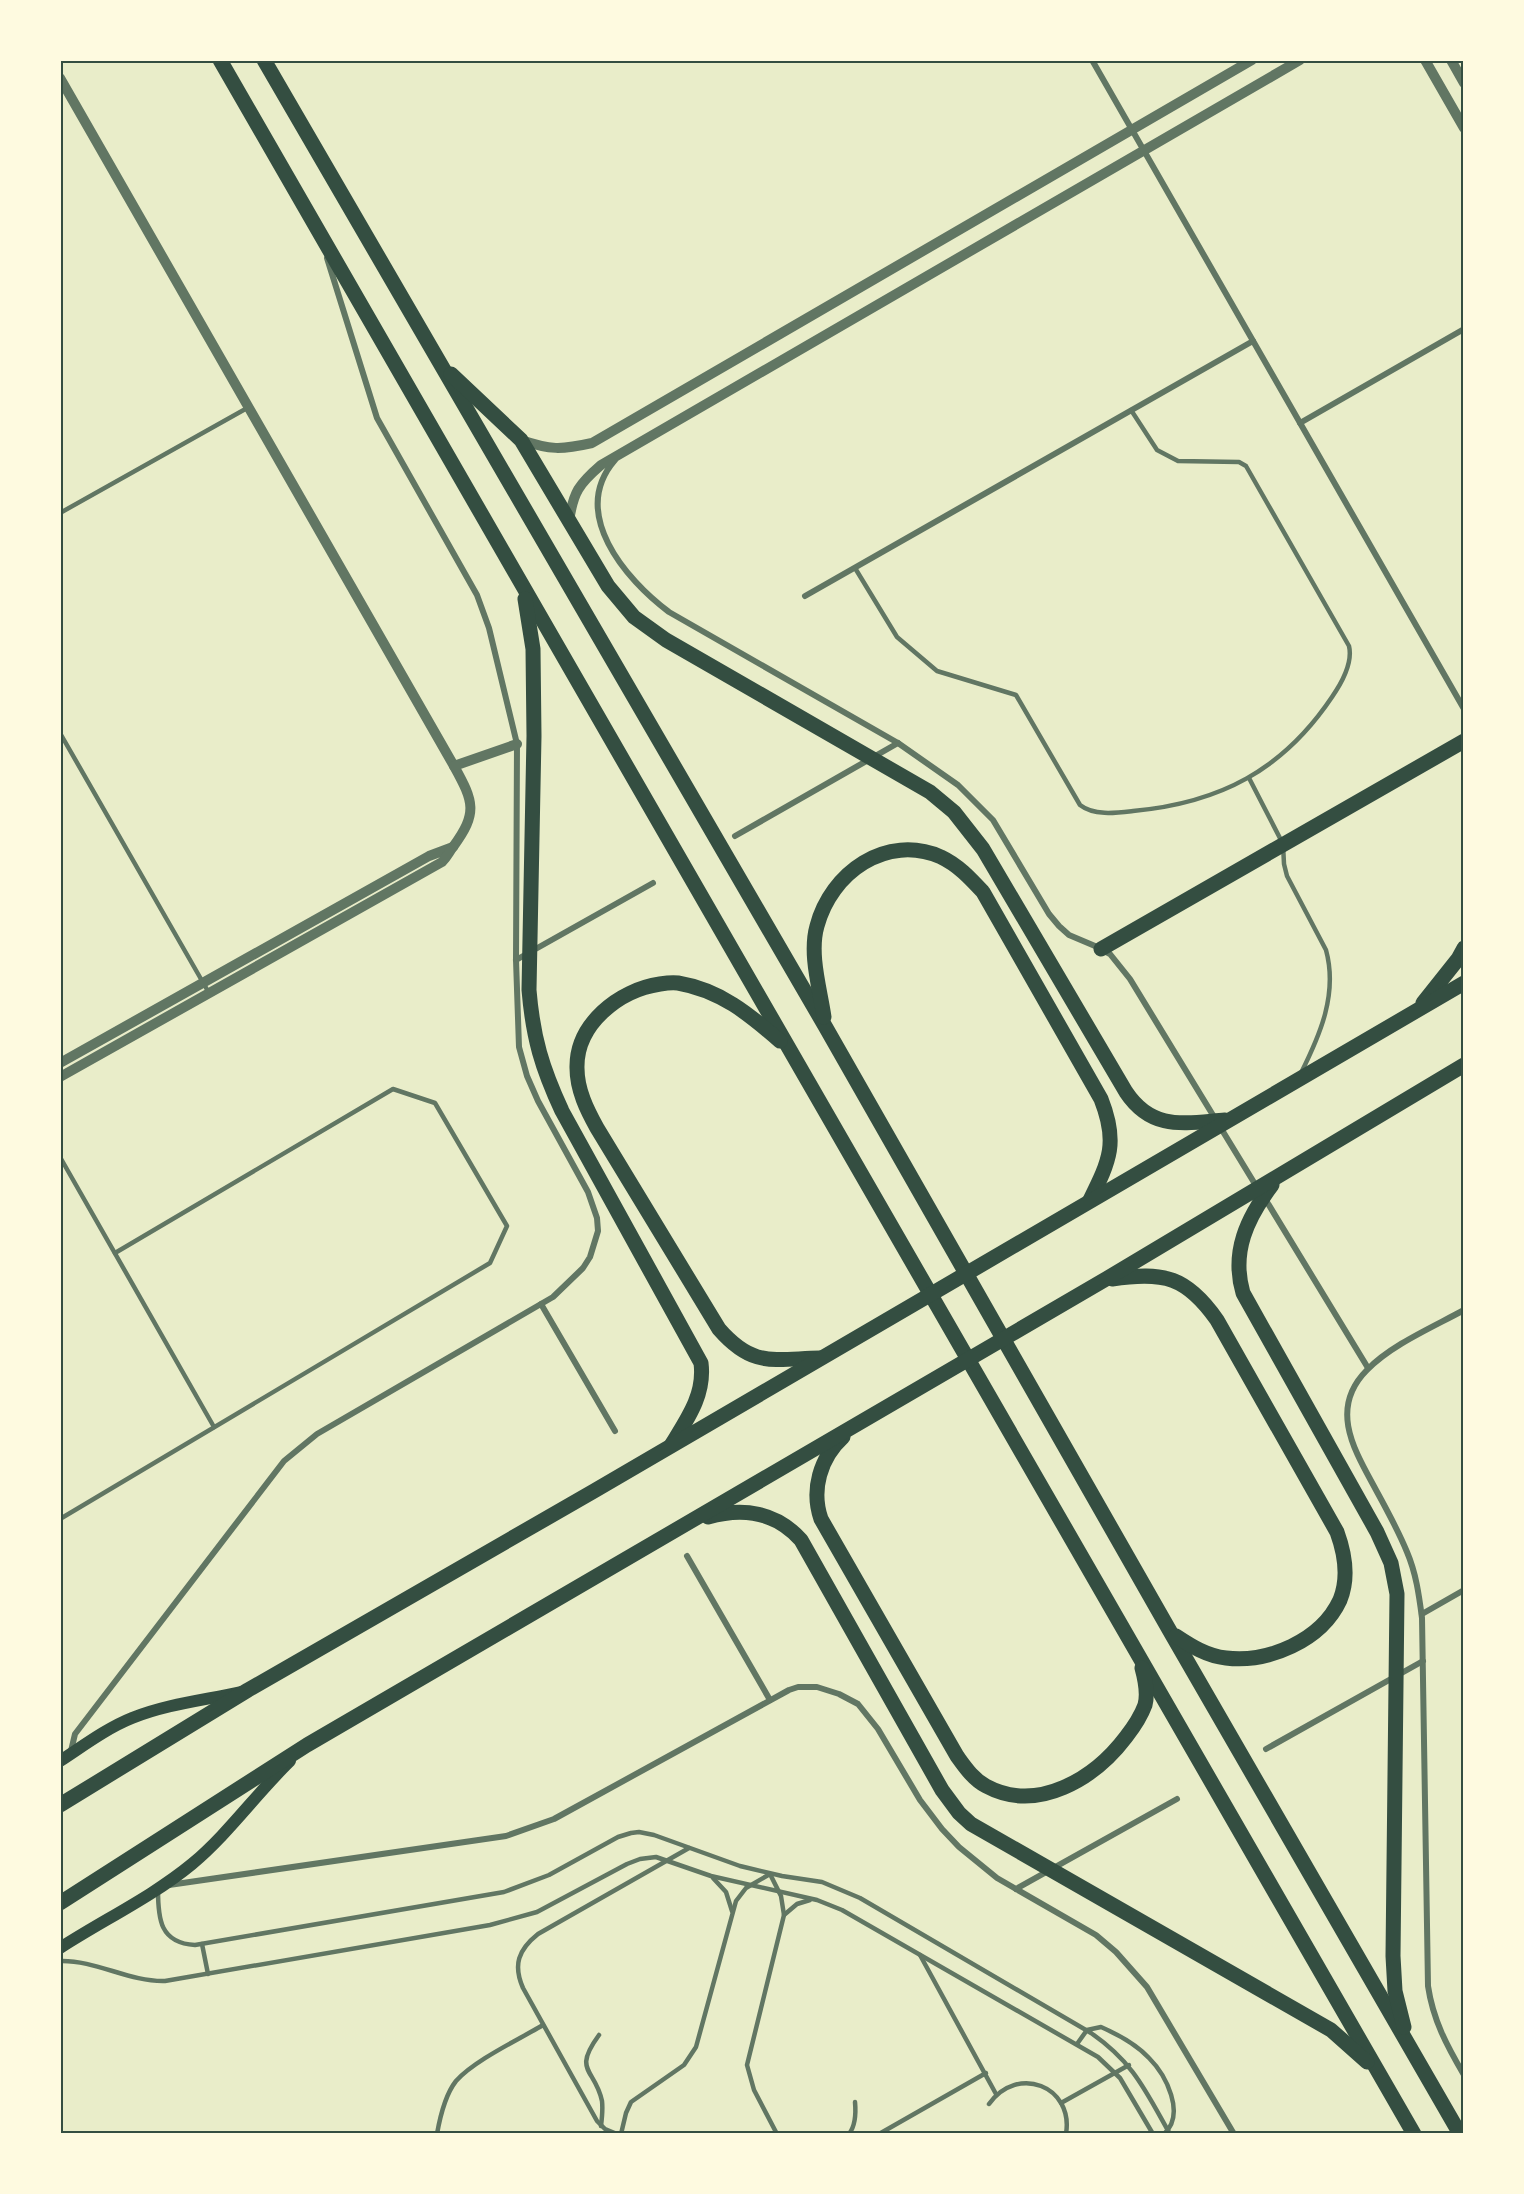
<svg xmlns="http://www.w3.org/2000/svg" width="1524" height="2194" viewBox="0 0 1524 2194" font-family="'PT Sans',sans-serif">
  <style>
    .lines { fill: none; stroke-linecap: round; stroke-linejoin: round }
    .service { stroke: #617663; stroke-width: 4.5 }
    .minor { stroke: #617663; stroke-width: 6 }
    .tertiary { stroke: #617663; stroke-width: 10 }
    .secondary { stroke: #344e41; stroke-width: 12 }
    .primary { stroke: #344e41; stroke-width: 15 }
    .neatline { fill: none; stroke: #344e41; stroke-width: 2 }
  </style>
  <rect width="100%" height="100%" fill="#e9edc9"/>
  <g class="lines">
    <g class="service">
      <polyline points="60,513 249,407"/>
      <path d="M 855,568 L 897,637 L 937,671 L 1016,695 L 1080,805 C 1094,816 1116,813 1133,811 C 1220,803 1283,770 1332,697 C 1341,684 1353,663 1349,646 L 1246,466 L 1239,462 L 1178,461 L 1157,450 L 1131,410"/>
      <polyline points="60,733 209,993"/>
      <path d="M 1249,778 L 1283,844 L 1284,864 L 1287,876 L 1326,950 C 1338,994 1320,1035 1301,1073"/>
      <polyline points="60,1157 214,1427"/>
      <polyline points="60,1519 490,1263 507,1226 435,1103 393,1089 115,1253"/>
      <polyline points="713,1878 726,1892 732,1911"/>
      <path d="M 158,1890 C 158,1919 160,1943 195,1945 L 504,1892 L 549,1875 L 618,1837 L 631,1833 L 639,1832 L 654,1835 L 740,1866 L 782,1876 L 822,1882 L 860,1898 L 1091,2033 C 1134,2063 1145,2090 1170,2134"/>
      <polyline points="784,1915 797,1904 810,1900"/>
      <polyline points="202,1944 208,1974"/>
      <polyline points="920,1955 996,2094"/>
      <path d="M 60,1961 C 96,1960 129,1982 165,1981 L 490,1925 L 537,1912 L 627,1864 L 640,1859 L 656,1857 L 711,1876 L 817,1900 L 842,1910 L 1098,2057 L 1120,2078 L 1153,2134"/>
      <path d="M 599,2035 C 572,2072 595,2068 602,2101 C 603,2110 602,2118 601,2126"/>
      <path d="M 1077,2044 L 1087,2030 L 1101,2027 C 1117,2034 1137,2045 1149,2058 C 1166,2075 1186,2114 1164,2134"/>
      <polyline points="1061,2103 1129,2065"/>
      <path d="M 989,2104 C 1017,2064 1074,2086 1066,2134"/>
      <path d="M 437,2134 C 440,2117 445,2095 456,2081 C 475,2060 518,2040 543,2025"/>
      <path d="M 617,2134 L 605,2129 L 597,2121 L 523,1988 C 513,1965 518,1950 538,1934 L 689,1848"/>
      <polyline points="621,2134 626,2113 631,2102 684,2065 696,2047 736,1901 746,1888 770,1874 781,1896 784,1915 747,2065 754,2090 777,2134"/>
      <path d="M 849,2134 C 856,2125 856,2113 855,2102"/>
      <polyline points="879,2134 986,2073"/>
    </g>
    <g class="minor">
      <polyline points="1092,60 1464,709"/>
      <polyline points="1300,423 1464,329"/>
      <path d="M 615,460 C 569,513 625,579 669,612 L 898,743 L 958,785 L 993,820 L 1049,914 L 1059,926 L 1069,935 L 1095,946 L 1110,954 L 1130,979 L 1258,1189"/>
      <polyline points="805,596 1253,341"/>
      <polyline points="735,836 898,743"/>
      <polyline points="516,960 653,883"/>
      <polyline points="1264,1197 1368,1368"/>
      <polyline points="541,1304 615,1431"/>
      <path d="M 1464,1310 C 1433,1327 1391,1345 1367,1370 C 1328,1409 1355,1451 1376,1490 C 1387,1510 1398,1530 1407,1552 C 1416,1573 1419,1595 1422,1618 L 1428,1986 C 1433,2020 1447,2046 1464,2075"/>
      <polyline points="687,1556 770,1700"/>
      <polyline points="1422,1614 1464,1590"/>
      <polyline points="1266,1749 1423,1661"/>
      <polyline points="71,1751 75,1734 284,1461 317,1434 553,1297 583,1268 590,1257 598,1231 597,1218 588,1192 538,1101 527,1076 519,1047 516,960 517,744 489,628 477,595 377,418 327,258"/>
      <polyline points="169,1885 506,1836 554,1819 789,1690 798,1687 817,1687 839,1694 858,1704 878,1729 920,1800 942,1829 959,1847 997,1878 1096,1935 1116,1952 1147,1987 1234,2134"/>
      <polyline points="1016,1889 1177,1799"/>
    </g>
    <g class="tertiary">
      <polyline points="1425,60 1464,128"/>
      <polyline points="1451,60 1464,83"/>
      <polyline points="60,78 454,766"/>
      <path d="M 521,440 C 550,450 561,450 592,443 L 1252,60"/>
      <path d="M 569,522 C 573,492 579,484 601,465 L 1300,60"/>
      <polyline points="60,1063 429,856 453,847"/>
      <path d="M 60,1077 L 442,862 C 447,857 449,852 453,847 C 478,813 474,802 454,766 L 517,744"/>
    </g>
    <g class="secondary">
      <path d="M 60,1761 C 83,1746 107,1728 132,1718 C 167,1704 205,1700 241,1692"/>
      <path d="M 60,1948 C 103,1920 152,1897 192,1864 C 228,1834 256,1794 290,1761"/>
    </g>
    <g class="primary">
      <polyline points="220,60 1414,2134"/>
      <polyline points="264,60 825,1026 1171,1633 1460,2134"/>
      <path d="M 451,374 L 521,440 L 608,586 L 634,617 L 666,640 L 930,792 L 954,812 L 983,849 L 1126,1092 C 1152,1131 1184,1123 1225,1120"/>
      <path d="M 525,599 L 533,649 L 534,736 L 529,990 C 533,1038 542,1068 562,1111 L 701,1363 C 705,1394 688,1418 672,1444"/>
      <polyline points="1101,949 1464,741"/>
      <polyline points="1423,1003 1458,959 1464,948"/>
      <path d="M 824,1017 C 820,989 809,954 817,926 C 831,873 886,833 941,857 C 958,865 970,878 983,892 L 1101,1099 C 1118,1142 1110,1160 1090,1200"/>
      <path d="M 780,1041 C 749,1014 720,990 678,983 C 672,982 666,983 660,984 C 619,990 576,1024 577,1068 C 577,1090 587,1110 597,1128 L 719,1329 C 753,1368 773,1359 820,1358"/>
      <path d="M 1272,1185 C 1247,1218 1231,1252 1243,1293 L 1377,1532 L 1391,1563 L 1397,1594 L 1393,1956 L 1395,1991 L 1404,2027"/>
      <path d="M 1112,1279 C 1164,1271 1187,1277 1217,1320 L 1337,1532 C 1345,1554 1349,1578 1340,1600 C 1321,1641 1268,1663 1226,1658 C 1207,1656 1191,1646 1176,1636"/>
      <path d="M 843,1437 C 820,1458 811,1490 821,1519 L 957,1756 C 965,1767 973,1779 986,1786 C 1038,1814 1095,1778 1126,1737 C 1133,1728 1141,1716 1145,1705 C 1148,1694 1145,1679 1142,1668"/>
      <path d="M 708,1517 C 743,1507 776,1512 801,1540 L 942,1790 L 959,1813 L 971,1824 L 1331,2030 L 1367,2062"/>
      <polyline points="60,1805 248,1690 594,1491 1464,983"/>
      <polyline points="60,1903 307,1745 1106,1279 1464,1065"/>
    </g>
  </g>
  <rect width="1524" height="2194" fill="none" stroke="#fefae0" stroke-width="123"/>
  <rect x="62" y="62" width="1400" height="2070" class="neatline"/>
</svg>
